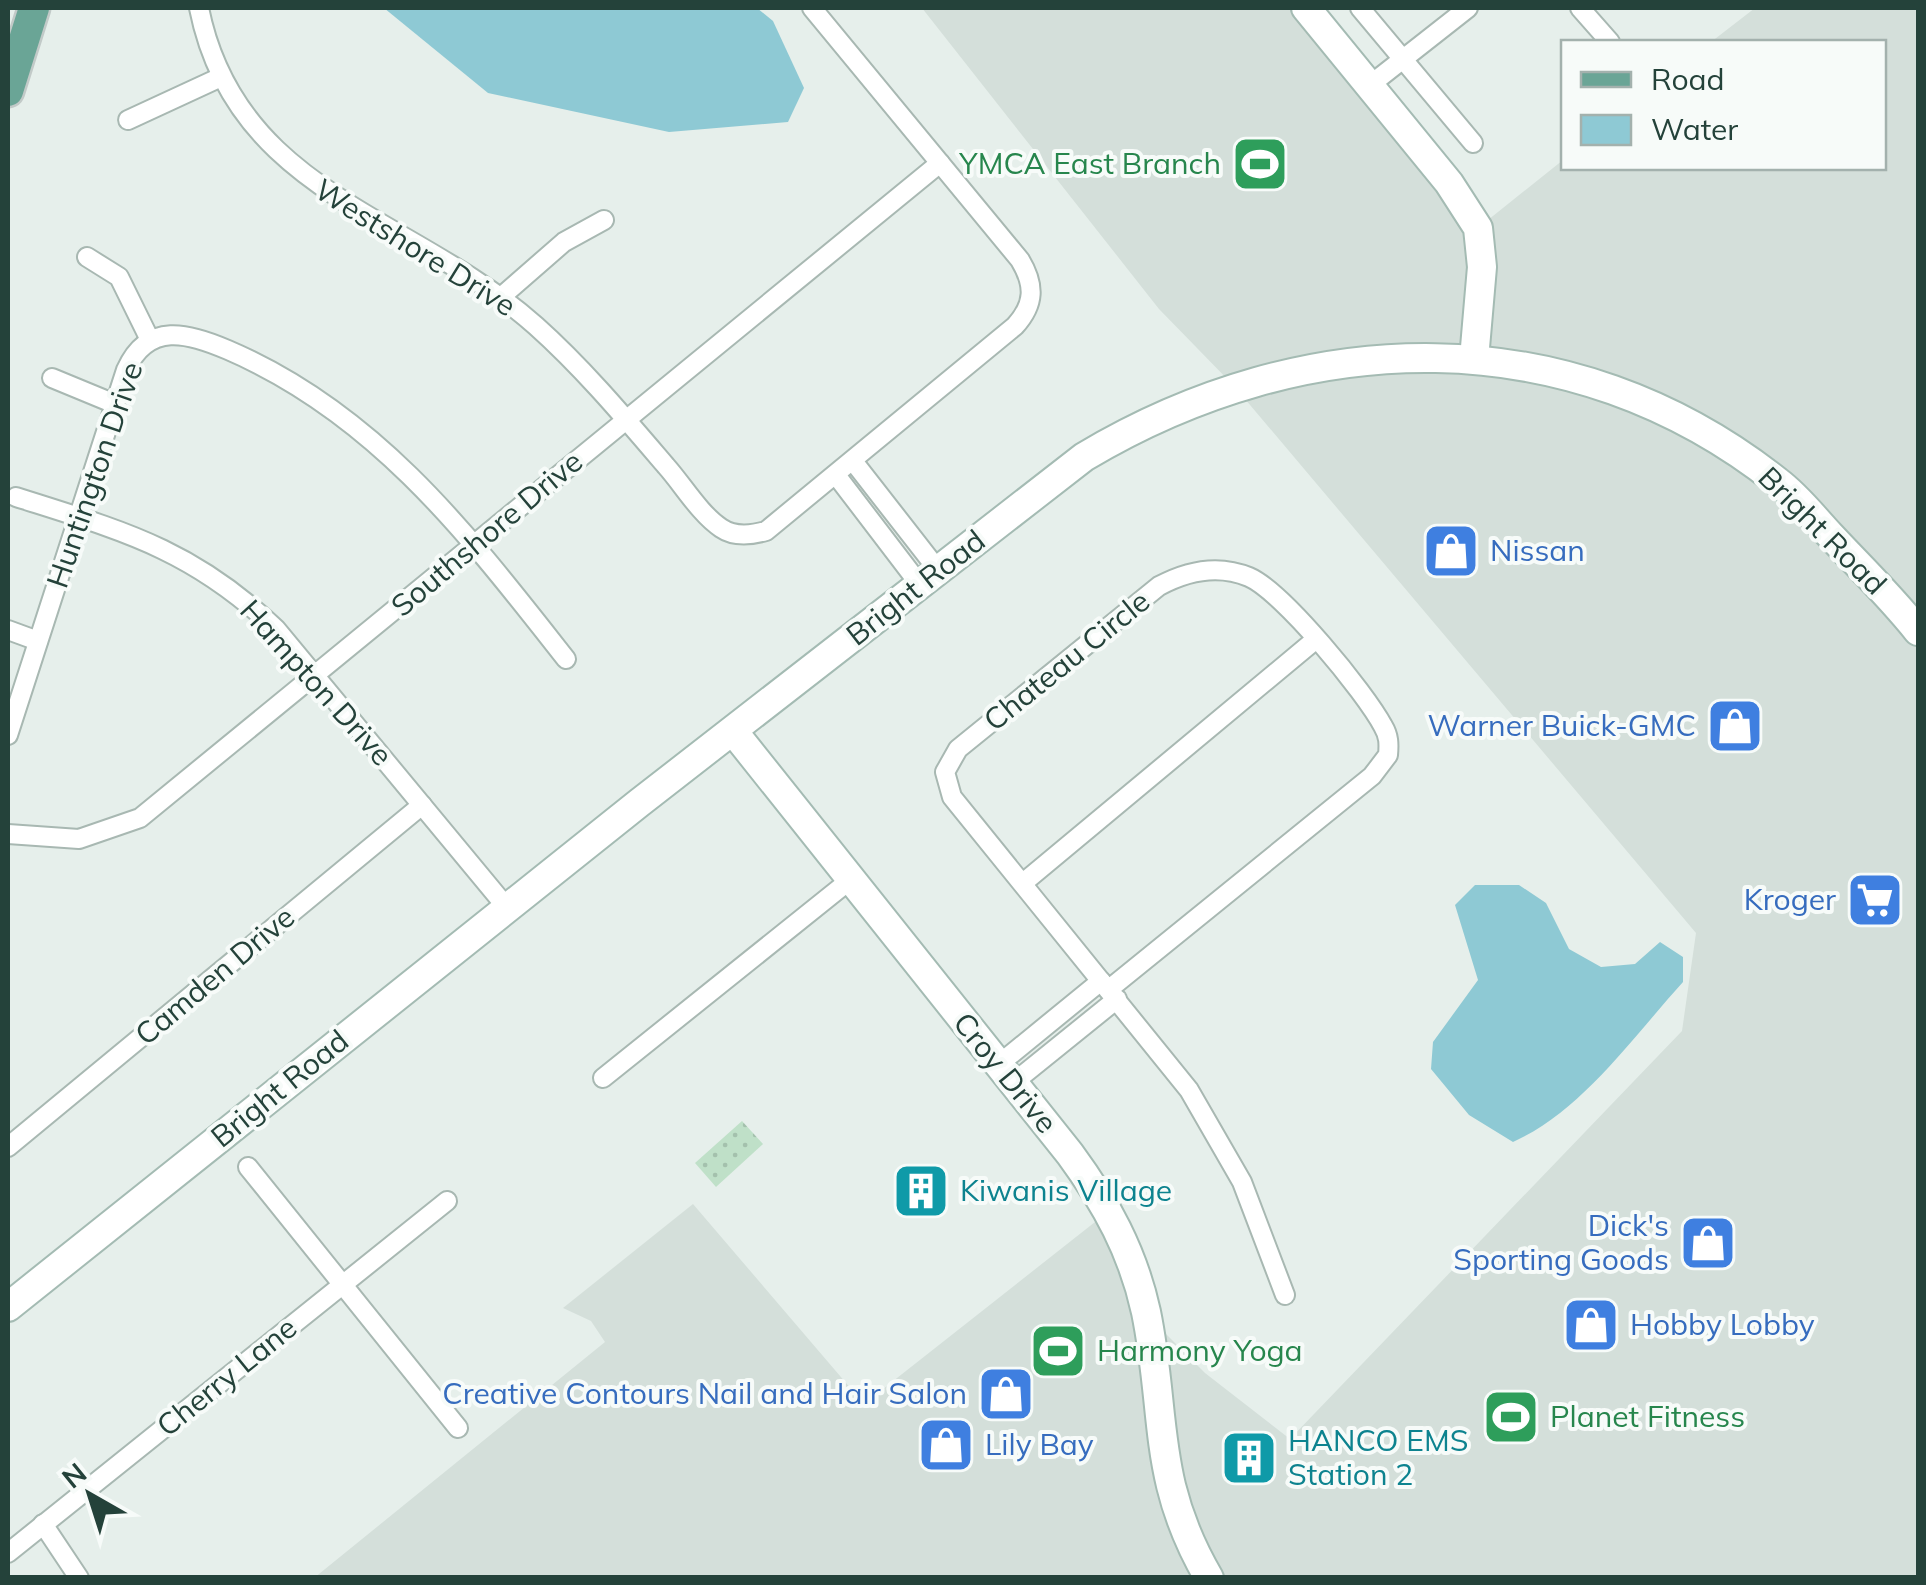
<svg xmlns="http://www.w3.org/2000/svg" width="1926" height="1585" viewBox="0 0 1926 1585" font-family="Mulish,sans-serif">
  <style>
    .built { fill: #d4dfda }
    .green { fill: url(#green-dots) }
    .water { fill: #8ec9d4 }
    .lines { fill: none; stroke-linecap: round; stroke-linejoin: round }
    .street-casing { stroke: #a8b8b2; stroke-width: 22 }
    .secondary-casing { stroke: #a4bbb3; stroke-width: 32 }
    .primary-casing { stroke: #c2cac8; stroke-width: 35 }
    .street { stroke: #fff; stroke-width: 18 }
    .secondary { stroke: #fff; stroke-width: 28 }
    .primary { stroke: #6aa596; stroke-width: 30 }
    .labels { text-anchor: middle; stroke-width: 8; stroke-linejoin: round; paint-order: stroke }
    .leisure-label { font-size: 30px; fill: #27864d; stroke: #f7fbf9; text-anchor: start }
    .street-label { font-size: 30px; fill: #24423a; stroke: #f7fbf9 }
    .shop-label { font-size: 30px; fill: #366cbe; stroke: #f7fbf9; text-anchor: end }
    .culture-label { font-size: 30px; fill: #0d838f; stroke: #f7fbf9; text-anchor: start }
  </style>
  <defs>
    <pattern id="green-dots" width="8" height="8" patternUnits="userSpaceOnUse" patternTransform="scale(2.5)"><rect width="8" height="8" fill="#bfe0c8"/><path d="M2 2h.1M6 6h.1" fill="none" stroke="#a4c1ad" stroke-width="1.8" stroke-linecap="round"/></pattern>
  </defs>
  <rect width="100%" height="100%" fill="#e6efeb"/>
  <polygon class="built" points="922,8 1306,8 1478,228 1563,160 1564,168 1884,168 1884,42 1711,42 1755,8 1918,8 1918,1577 314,1578 605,1342 591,1321 563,1308 693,1204 864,1404 1109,1211 1146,1314 1205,1373 1290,1439 1682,1031 1696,933 1234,386 1159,309"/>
  <polygon class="green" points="742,1121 763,1144 716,1187 695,1163"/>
  <g class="water">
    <polygon points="384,8 757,8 773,21 804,88 788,122 669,132 488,93"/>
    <path d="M 1475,885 L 1519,885 L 1546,903 L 1569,949 L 1601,967 L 1635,964 L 1660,942 L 1683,957 L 1683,982 C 1633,1037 1582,1111 1513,1142 L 1469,1115 L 1431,1069 L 1433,1042 L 1478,980 L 1455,905 Z"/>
  </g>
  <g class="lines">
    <g class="street-casing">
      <g id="street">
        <path d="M 199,8 C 236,194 413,216 536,326 C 583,368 625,418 666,466 C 683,485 700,514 721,528 C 734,537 752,535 766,531 L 1015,326 C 1035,304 1035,285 1020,260 L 812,8"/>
        <polyline points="1360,8 1473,143"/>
        <polyline points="1580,8 1610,42"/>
        <polyline points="1370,85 1468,8"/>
        <polyline points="128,120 221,77"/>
        <polyline points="87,257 119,277 150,340"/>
        <polyline points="501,297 564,242 604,220"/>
        <polyline points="52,378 115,404"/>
        <polyline points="853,461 938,570"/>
        <polyline points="836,475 920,585"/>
        <path d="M 16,497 C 123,531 192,549 276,629 L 508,909"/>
        <polyline points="8,630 38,641"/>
        <path d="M 8,735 L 126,370 C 148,321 189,333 228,350 C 377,414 469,536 566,659"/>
        <polyline points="8,834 79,839 140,818 940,163"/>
        <polyline points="1023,883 1315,640"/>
        <path d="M 1108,990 L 1372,776 L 1388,755 C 1389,744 1389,736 1383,726 C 1365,692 1282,591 1249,577 C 1218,564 1187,571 1159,586 L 958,749 L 945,772 L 952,797 L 1189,1090 L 1242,1182 L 1285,1295"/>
        <polyline points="998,1065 1101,981"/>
        <polyline points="603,1078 850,880"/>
        <polyline points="1013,1083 1117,999"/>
        <polyline points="8,1147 422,805"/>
        <polyline points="248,1167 458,1428"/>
        <polyline points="43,1524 79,1578"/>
        <polyline points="8,1553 447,1201"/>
      </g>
    </g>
    <g class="secondary-casing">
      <g id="secondary">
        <polyline points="1306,8 1449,183 1478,228 1482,267 1474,359"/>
        <path d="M 733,731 L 1070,1154 C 1106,1203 1133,1252 1146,1312 C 1167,1414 1151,1479 1209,1578"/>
        <path d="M 8,1307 L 639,803 L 1084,457 C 1305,325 1570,317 1778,482 C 1798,497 1814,518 1831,536 C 1860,567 1891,597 1918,631"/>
      </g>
    </g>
    <g class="primary-casing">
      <polyline id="primary" points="8,91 34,8"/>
    </g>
    <use href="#street" class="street"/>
    <use href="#secondary" class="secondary"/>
    <use href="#primary" class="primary"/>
  </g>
  <defs>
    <g id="stadium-square" transform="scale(2.875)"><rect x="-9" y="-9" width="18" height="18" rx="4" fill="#2e9e5b" stroke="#f7fbf9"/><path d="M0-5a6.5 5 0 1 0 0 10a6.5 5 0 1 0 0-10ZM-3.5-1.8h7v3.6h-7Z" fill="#fff"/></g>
    <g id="shop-square" transform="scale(2.875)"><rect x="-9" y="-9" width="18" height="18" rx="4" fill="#3f7fe0" stroke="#f7fbf9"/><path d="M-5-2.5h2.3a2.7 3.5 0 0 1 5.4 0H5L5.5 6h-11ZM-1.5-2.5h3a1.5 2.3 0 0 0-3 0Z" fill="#fff"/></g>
    <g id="supermarket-square" transform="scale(2.875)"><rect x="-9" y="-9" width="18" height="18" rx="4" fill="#3f7fe0" stroke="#f7fbf9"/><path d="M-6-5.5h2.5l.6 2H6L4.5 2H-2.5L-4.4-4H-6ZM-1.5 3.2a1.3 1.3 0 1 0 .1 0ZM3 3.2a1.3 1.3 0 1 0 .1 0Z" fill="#fff"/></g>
    <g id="building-square" transform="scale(2.875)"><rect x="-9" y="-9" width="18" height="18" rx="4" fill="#0f9aa8" stroke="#f7fbf9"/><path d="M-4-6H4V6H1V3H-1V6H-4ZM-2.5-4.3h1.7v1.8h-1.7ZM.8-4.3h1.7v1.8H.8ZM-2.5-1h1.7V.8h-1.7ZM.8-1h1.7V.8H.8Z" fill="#fff"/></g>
  </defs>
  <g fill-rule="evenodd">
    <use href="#stadium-square" x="1260" y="164"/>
    <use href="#shop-square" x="1451" y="551"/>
    <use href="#shop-square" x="1735" y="726"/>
    <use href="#supermarket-square" x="1875" y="900"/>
    <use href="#building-square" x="921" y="1191"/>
    <use href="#shop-square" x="1708" y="1243"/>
    <use href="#shop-square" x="1591" y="1325"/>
    <use href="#stadium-square" x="1058" y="1351"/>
    <use href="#shop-square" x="1006" y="1394"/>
    <use href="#stadium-square" x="1511" y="1417"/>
    <use href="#shop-square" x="946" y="1445"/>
    <use href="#building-square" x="1249" y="1458"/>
  </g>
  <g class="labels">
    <g class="leisure-label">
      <text x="1221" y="174" text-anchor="end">YMCA East Branch</text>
      <text x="1097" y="1361">Harmony Yoga</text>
      <text x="1550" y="1427">Planet Fitness</text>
    </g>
    <g class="street-label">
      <text transform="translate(415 248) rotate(32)" y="10">Westshore Drive</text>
      <text transform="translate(95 475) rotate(-71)" y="10">Huntington Drive</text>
      <text transform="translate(1822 531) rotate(45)" y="10">Bright Road</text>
      <text transform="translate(487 534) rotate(-40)" y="10">Southshore Drive</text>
      <text transform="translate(916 588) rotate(-38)" y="10">Bright Road</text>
      <text transform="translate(1067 661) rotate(-39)" y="10">Chateau Circle</text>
      <text transform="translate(316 683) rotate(48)" y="10">Hampton Drive</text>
      <text transform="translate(215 976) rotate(-40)" y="10">Camden Drive</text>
      <text transform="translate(1005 1073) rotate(51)" y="10">Croy Drive</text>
      <text transform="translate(280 1089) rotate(-39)" y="10">Bright Road</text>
      <text transform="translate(227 1377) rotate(-39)" y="10">Cherry Lane</text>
    </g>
    <g class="shop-label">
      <text x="1490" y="561" text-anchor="start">Nissan</text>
      <text x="1696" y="736">Warner Buick-GMC</text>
      <text x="1836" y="910">Kroger</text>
      <text x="1669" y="1236">Dick's<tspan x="1669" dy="34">Sporting Goods</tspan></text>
      <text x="1630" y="1335" text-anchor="start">Hobby Lobby</text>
      <text x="967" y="1404">Creative Contours Nail and Hair Salon</text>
      <text x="985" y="1455" text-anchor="start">Lily Bay</text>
    </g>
    <g class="culture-label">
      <text x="960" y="1201">Kiwanis Village</text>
      <text x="1288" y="1451">HANCO EMS<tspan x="1288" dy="34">Station 2</tspan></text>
    </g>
  </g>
  <rect width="1926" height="1585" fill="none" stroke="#24423a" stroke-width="20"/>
  <rect x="1561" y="40" width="325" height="130" fill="#f7fbf9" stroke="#a3b1ad" stroke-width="2.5"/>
  <rect x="1581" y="72" width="50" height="15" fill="#6aa596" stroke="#a3b1ad" stroke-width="2.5"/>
  <text x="1651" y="90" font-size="30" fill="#24423a">Road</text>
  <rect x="1581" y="115" width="50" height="30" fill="#8ec9d4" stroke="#a3b1ad" stroke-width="2.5"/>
  <text x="1651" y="140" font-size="30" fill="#24423a">Water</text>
  <g transform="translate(90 1495) rotate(321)" stroke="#f7fbf9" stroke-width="8" paint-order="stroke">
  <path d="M0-8L18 38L0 25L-18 38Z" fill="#24423a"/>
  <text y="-15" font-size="28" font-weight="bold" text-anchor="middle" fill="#24423a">N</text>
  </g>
</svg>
